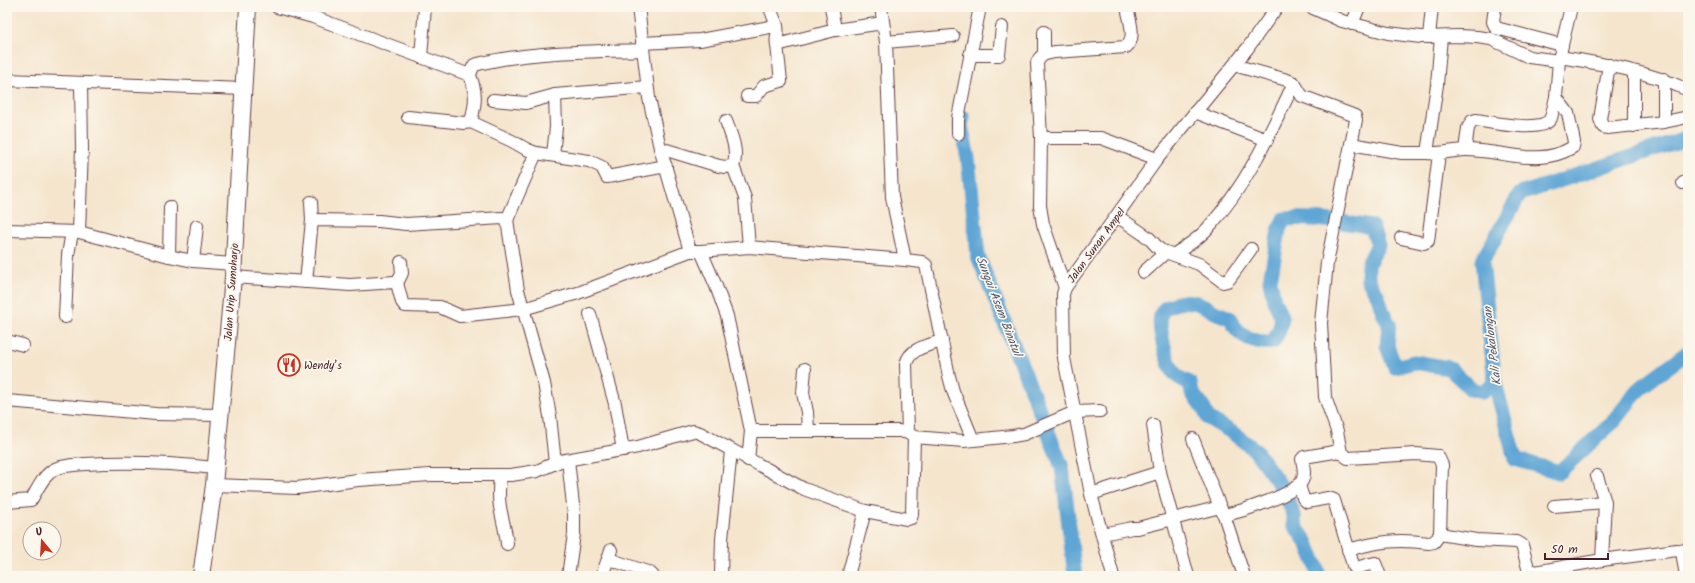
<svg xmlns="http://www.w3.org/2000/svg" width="1695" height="583" viewBox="0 0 1695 583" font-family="Kalam,sans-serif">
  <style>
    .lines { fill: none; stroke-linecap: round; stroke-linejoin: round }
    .river { stroke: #5ea6d5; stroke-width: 15 }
    .minor-casing { stroke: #643d43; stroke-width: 14 }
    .major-casing { stroke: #643d43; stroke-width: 18 }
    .minor { stroke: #fff; stroke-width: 12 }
    .major { stroke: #fff; stroke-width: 16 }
    .labels { text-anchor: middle; stroke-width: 3.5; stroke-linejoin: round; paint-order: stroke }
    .street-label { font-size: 11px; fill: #4a1f2b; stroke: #fbf7ec }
    .poi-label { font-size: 11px; fill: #4a1f2b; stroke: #fbf7ec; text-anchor: start }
    .water-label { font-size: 12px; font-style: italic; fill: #52556f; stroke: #fbf7ec }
  </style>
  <rect width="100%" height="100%" fill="#fbf7ec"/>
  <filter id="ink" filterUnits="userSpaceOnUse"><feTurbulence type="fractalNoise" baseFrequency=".025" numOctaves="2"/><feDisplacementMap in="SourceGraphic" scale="8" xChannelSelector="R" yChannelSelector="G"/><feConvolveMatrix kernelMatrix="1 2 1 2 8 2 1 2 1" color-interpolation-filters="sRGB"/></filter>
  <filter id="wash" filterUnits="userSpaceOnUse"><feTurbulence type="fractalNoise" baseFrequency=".012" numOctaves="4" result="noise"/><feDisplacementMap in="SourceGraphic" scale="16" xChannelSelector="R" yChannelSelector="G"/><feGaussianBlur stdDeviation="0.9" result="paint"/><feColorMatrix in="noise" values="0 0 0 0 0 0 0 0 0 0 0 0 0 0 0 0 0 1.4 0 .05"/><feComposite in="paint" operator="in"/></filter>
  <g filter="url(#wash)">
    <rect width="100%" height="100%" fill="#f5e5cd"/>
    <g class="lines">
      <g class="river">
        <polyline points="963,117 961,125 968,158 978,256 1062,467 1075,576"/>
        <polyline points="1688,138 1520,194 1482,261 1495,383 1515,459 1559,472 1612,423 1641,387 1688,352"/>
        <path d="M 1319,576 L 1316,565 L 1307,543 L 1294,524 L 1294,515 L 1283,489 L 1254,449 L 1230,431 L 1208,418 L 1203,407 L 1192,393 L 1190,383 C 1186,381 1180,379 1177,376 C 1167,367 1156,323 1162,312 C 1165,305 1185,300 1192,302 C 1202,303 1208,309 1217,313 C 1221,315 1227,316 1231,319 C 1233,321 1233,325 1235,327 C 1244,339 1258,343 1273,342 L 1279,331 L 1282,318 L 1274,300 L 1270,281 L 1279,230 L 1284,219 C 1313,217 1343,222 1372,227 L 1378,245 L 1368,264 L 1368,280 L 1378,296 L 1383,313 L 1389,324 L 1387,346 L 1395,367 L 1414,362 L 1449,368 L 1471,389 L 1482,392 L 1495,383"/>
      </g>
    </g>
  </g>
  <g filter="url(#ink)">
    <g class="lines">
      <g class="minor-casing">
        <g id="minor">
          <path d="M 277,7 L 313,17 L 467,74 L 471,72 L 474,65 C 528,51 586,52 642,50"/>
          <polyline points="638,7 649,98 660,148 690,251"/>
          <polyline points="831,7 835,30"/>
          <polyline points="881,7 886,42 892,197 905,260 922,262 926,265 949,376 953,391 973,440"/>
          <polyline points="1311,7 1342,21 1388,33 1421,37 1459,36 1477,37 1491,39 1529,57 1559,61"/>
          <polyline points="770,8 777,26"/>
          <polyline points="1352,24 1359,7"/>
          <polyline points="1044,32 1044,54"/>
          <polyline points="1429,37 1432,7"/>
          <polyline points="886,42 953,36"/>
          <path d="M 642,43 L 700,40 L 775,26 L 777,26 C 779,33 775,38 777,45 L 835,30 L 883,23"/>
          <polyline points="1562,45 1571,7"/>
          <polyline points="970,55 999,55 1002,27"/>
          <polyline points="421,57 425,7"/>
          <path d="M 1560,57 C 1604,64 1647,71 1688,90"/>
          <polyline points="1234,65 1287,80 1294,83 1302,96 1350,114 1355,116 1356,120 1327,263 1321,323 1325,397 1337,431 1341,453 1348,458 1416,454 1438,456 1442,465 1440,534 1476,540 1517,542 1522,545 1528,568 1535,572 1602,560 1605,502 1597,476"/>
          <polyline points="1609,65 1600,119 1603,127 1607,128 1664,122 1688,117"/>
          <polyline points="1634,72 1634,126"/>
          <path d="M 469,73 C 477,92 476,102 471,122"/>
          <polyline points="1664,79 1664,122"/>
          <polyline points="7,80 244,89"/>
          <polyline points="747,96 756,96 764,86 781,81 777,45"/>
          <polyline points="493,100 526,103 555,95 647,87"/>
          <polyline points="1195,112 1267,140"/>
          <polyline points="408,117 464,123 471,122 512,141 526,149 536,153 589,161 602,167 607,177 666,166"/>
          <polyline points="958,134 958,118 980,7"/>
          <polyline points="1041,138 1101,138 1157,159"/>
          <polyline points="1351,144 1402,153 1427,153 1437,85 1441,37"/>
          <path d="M 660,148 L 719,166 L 725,167 L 733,166 C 739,153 731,134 726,121"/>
          <path d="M 1465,150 L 1468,128 L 1472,121 L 1476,120 C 1491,122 1543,134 1551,118 L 1556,97 L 1559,61 L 1562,45 L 1496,28 L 1493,22 L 1495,7"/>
          <path d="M 1427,153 C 1440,154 1451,151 1464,150 C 1502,149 1537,169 1573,147 L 1574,142 L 1568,113 L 1556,97"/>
          <polyline points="553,155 556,127 555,95"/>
          <polyline points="733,166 745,198 749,247"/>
          <polyline points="1683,183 1688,181"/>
          <polyline points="311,202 312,220"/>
          <polyline points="1117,216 1149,238 1160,250 1199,264 1223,282 1227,281 1230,278 1251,249"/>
          <polyline points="507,220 536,153"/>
          <polyline points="7,230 79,232 169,256 193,261 233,264"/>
          <polyline points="79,232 82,149 81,83"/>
          <polyline points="1401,238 1424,243 1428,241 1439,154"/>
          <polyline points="701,251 749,247 905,260"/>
          <path d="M 1175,254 C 1186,246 1199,239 1208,228 C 1246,186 1270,134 1294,83"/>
          <polyline points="169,256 170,207"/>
          <polyline points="193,261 197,226"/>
          <polyline points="1144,272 1166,252"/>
          <polyline points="233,277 350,285 395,282 397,283 402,302 405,306 440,307 460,316 523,309 578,293 690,251 701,251 716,286 727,316 751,431 899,431 908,433 914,437"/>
          <polyline points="306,282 312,220 379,221 406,224 502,218 507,220 518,290 544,383 550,416 555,463"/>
          <polyline points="397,283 402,273 401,262"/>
          <path d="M 1065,288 L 1043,224 L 1040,206 L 1041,138 L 1037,63 C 1040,54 1046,54 1055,52 L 1126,47 C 1137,38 1129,19 1127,7"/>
          <polyline points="590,314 615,404 623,450"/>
          <polyline points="65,317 68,255 72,232"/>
          <polyline points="7,341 23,345"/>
          <polyline points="805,369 803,393 807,412 808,431"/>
          <polyline points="7,401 156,414 221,415"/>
          <path d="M 908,433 L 906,364 C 910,348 927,346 942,341"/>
          <polyline points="1193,439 1220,507"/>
          <polyline points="568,460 574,514 574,534 568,576"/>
          <polyline points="748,460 751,431"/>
          <polyline points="1160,472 1188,576"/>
          <path d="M 500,475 C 499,486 498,496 500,507 C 502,519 506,531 507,544"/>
          <polyline points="214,485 297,488 358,480 430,475 511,475 537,471 560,461 638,447 693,431 700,433 804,489 865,511 907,519 911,518 912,514 914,437 964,441 1013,436 1024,434 1075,412 1100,411"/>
          <polyline points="1299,485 1303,498 1307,502 1328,498 1334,500 1353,565 1355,568 1375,563 1380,576"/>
          <polyline points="1091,494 1160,472 1153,425"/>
          <path d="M 7,502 L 31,500 C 38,489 43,475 55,469 C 64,465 75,465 85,464 C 130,461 171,463 215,468"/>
          <polyline points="1554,506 1605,502"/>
          <polyline points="1224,515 1244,576"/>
          <path d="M 1102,534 L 1132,528 L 1138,528 L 1220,507 L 1224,515 C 1240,512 1294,495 1302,481 C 1306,474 1303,466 1302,459 L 1304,457 L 1340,451"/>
          <path d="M 1348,550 C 1379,541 1398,539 1429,543 L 1434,542 L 1440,534"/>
          <polyline points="1682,552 1686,576"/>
          <polyline points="609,559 650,573 653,576"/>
          <polyline points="1602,560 1677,550 1688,551"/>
          <polyline points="602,576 611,550"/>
          <polyline points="721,576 722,539 731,451"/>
          <polyline points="848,576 865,511"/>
          <polyline points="1113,576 1091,494 1064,358 1063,294 1065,288 1157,159 1247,49 1277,7"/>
        </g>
      </g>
      <g class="major-casing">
        <polyline id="major" points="201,576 214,485 233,277 248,7"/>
      </g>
      <use href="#minor" class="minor"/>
      <use href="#major" class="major"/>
    </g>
  </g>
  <defs>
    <g id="restaurant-ring" transform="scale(1.15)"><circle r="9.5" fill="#fbf7ec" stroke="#c8321e" stroke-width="1.5"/><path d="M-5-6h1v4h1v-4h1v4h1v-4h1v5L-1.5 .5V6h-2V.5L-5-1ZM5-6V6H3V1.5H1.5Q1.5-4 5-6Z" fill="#c8321e"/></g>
  </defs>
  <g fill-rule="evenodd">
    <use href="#restaurant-ring" x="289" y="365"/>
  </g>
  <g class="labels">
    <g class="street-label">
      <text transform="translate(1096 245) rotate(-54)" y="4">Jalan Sunan Ampel</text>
      <text transform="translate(231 292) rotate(-86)" y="4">Jalan Urip Sumoharjo</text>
    </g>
    <g class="poi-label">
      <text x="304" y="369">Wendy’s</text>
    </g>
    <g class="water-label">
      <text transform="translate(999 306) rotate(69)" y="4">Sungai Asem Binatul</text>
      <text transform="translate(1492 346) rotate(-97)" y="4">Kali Pekalongan</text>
    </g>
  </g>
  <rect width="1695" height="583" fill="none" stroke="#fbf7ec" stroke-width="24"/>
  <g transform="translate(42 541) rotate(342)"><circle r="19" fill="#fbf7ec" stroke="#b4a19f"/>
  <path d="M0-3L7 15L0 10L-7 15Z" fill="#c8321e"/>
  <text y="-6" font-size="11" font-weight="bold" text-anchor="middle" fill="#4a1f2b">U</text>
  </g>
  <path d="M1545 553v6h63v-6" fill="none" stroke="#4a1f2b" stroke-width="2"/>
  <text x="1551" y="553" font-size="12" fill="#4a1f2b" stroke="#fbf7ec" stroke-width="3" paint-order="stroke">50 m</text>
</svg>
